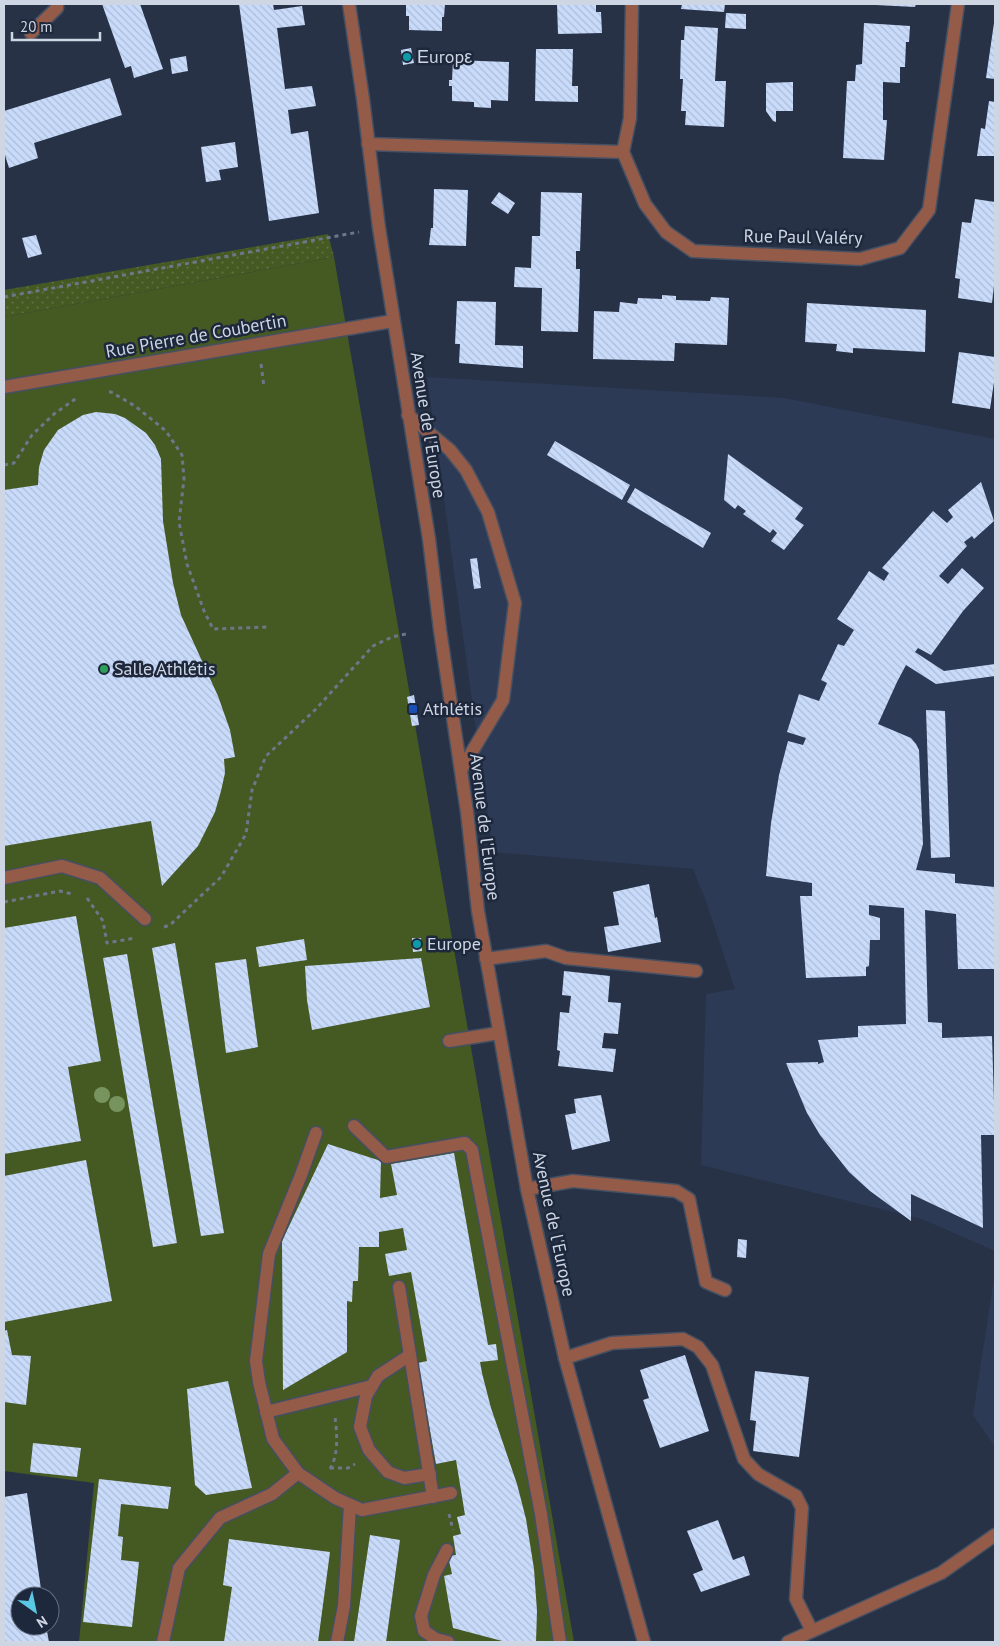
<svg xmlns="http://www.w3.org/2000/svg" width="999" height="1646" viewBox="0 0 999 1646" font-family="'PT Sans',sans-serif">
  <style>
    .built { fill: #2c3a55 }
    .grass { fill: url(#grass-dots) }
    .garden { fill: #455923 }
    .building { fill: url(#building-back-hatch) }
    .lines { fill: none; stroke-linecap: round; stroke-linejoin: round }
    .minor-casing { stroke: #455063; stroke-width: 15 }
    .path { stroke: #6d7789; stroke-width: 3; stroke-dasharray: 4 4; stroke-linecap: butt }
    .minor { stroke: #945b48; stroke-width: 12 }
    .tree { fill: #77945f }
    .culture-dot { fill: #0f9aa8; stroke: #1e283d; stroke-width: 2 }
    .leisure-dot { fill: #2e9e5b; stroke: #1e283d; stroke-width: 2 }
    .transit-dot { fill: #1a4fb4; stroke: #1e283d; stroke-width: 2 }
    .labels { text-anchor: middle; stroke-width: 5; stroke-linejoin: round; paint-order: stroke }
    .poi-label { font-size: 18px; fill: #ced6e3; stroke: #1e283d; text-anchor: start }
    .street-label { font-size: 18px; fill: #ced6e3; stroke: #1e283d }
  </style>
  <defs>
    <pattern id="grass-dots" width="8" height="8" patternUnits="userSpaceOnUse" patternTransform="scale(1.25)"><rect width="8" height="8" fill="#455923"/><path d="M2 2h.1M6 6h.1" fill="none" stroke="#5f7043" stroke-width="1.8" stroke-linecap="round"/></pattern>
    <pattern id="building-back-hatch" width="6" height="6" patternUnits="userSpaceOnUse" patternTransform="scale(1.25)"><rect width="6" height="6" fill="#c9dbfb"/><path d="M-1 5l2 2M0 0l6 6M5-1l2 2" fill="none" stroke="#adbcd6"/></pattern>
  </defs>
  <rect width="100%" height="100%" fill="#273247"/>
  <g class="built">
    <polygon points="427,377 784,398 995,439 995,1251 922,1219 701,1165 706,994 735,989 706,901 693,869 493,852"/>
    <polygon points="995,1272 995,1447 973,1415"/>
  </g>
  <polygon class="grass" points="328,234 334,257 4,317 4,290"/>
  <polygon class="garden" points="334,257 574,1642 79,1642 94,1483 4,1471 4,317"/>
  <g class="building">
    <polygon points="102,4 140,4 163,69 134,78 131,66 125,68"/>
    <polygon points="239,4 273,4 274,10 302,6 305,25 277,28 285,89 312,86 316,106 288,110 291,134 308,131 319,213 269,221"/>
    <polygon points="406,4 445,4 444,17 442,17 442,31 409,30 409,16 406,16"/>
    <polygon points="557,4 596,4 596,12 601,12 602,33 558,34"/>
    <polygon points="682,4 725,4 724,12 681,9"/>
    <polygon points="876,4 916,4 915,7 876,5"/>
    <polygon points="726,13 746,14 746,29 725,28"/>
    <polygon points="864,23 910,26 909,42 906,42 905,67 900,67 900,83 883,82 883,120 887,120 884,160 843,158 847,81 855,81 856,65 862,64"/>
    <polygon points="994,23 995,23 995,79 986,78"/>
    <polygon points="685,26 718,28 715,81 726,81 724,127 685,125 686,111 681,111 683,79 680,79 681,40 684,40"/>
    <polygon points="411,48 414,63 403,65 401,50"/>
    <polygon points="536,49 573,49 572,86 578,86 578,102 535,101"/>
    <polygon points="186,56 188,71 172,74 170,59"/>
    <polygon points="453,60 509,62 508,101 491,100 491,108 474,107 474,102 452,101 452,86 449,86 449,80 452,80"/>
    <polygon points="110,78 122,115 34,143 38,158 9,168 4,152 4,111"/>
    <polygon points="793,82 793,111 776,111 776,122 773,121 766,111 766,83"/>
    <polygon points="989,101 995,102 995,156 977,156 981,128 985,129"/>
    <polygon points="235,142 238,167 219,170 221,180 206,182 201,147"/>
    <polygon points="434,189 468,190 466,246 429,245 431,228 433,228"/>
    <polygon points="499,192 515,203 508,214 491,203"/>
    <polygon points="541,192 582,193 580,251 576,251 576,269 580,269 578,332 541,331 542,288 514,287 515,267 531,268 532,236 540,236"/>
    <polygon points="975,199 995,202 995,277 992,303 958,298 960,279 955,278 962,222 971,223"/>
    <polygon points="36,235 42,254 28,258 22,238"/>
    <polygon points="662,295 676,296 676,300 710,301 711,297 729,298 727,345 675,343 674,361 593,359 594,311 619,312 620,302 637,304 638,298 662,299"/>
    <polygon points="457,301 496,302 495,345 523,346 523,368 459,363 460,344 455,344"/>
    <polygon points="807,303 926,310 925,352 853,348 853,353 836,351 837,344 805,342"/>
    <polygon points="959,352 995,357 995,382 994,382 990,409 952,403"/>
    <polygon points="96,412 115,414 125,418 146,433 155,445 161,459 163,521 173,583 181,615 218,696 230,730 235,757 224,759 225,773 221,791 215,812 198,846 162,886 151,821 4,846 4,490 38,485 39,467 44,450 58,430 83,415"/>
    <polygon points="555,441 630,485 622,500 547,455"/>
    <polygon points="728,454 803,508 795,519 804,525 784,550 771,541 777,533 773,529 770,533 743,514 746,511 738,505 735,509 724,500"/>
    <polygon points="981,482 994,521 974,539 972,536 964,542 967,546 939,576 948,584 962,568 984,588 963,611 931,655 918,648 915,652 944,671 995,664 995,676 936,684 906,665 897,682 878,724 911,738 916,744 919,750 923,844 916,870 955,874 955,883 995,887 995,969 958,969 956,914 925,910 928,1022 942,1023 942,1038 992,1036 995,1135 981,1135 983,1228 911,1194 911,1221 870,1191 849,1172 820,1135 807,1113 786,1063 818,1062 818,1064 824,1062 818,1040 858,1037 858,1026 906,1024 904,908 869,905 869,915 880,918 880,940 870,940 869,966 866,967 866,976 806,978 800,896 812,896 812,883 766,876 771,823 779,775 788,741 803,745 806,738 787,732 799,694 819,701 827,683 821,680 838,644 844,646 854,630 837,619 869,571 884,581 889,573 882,568 933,511 947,523 953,517 948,510"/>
    <polygon points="635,488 711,533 703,548 627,502"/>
    <polygon points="477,558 481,588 474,589 470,559"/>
    <polygon points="414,695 419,725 412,726 407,697"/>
    <polygon points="926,710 945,711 950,857 931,858"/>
    <polygon points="649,884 655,918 657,917 661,942 608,952 604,927 619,925 613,892"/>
    <polygon points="76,916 101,1061 68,1067 81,1141 4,1154 4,928"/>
    <polygon points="412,938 421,938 422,951 413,952"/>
    <polygon points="304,939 307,960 259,967 256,947"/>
    <polygon points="175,943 224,1233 201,1236 152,948"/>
    <polygon points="127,954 177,1243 153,1247 103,958"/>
    <polygon points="421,958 430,1007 312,1030 307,1000 305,966"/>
    <polygon points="246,959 258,1047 226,1053 215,963"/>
    <polygon points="564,971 610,976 608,1002 621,1003 618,1034 604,1033 602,1048 616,1049 613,1072 558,1066 560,1051 557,1050 560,1012 569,1013 571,996 562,995"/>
    <polygon points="601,1095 610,1141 572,1150 565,1115 576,1113 574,1099"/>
    <polygon points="328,1144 381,1161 380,1198 397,1195 391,1164 454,1153 488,1345 496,1344 498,1360 480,1362 482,1373 491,1408 517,1484 526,1519 534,1569 537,1611 536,1642 506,1642 453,1628 444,1576 452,1574 448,1556 456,1555 453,1536 461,1534 457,1517 465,1515 456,1460 436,1464 418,1363 427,1361 411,1272 389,1276 385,1254 407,1250 403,1228 379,1232 379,1247 359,1247 358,1281 353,1281 352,1302 347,1301 347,1352 283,1390 282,1241"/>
    <polygon points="86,1160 112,1301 4,1322 4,1176"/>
    <polygon points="738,1239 747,1240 746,1258 737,1257"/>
    <polygon points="7,1330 12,1355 31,1356 26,1405 4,1402 4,1331"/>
    <polygon points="685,1355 709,1431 660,1448 643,1400 649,1398 640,1370"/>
    <polygon points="755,1371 809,1377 799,1457 753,1451 756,1421 750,1420"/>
    <polygon points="228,1381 252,1488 206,1495 195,1485 187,1389"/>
    <polygon points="33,1443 81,1448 77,1477 30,1472"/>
    <polygon points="99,1479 171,1487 168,1509 121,1504 118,1536 123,1537 121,1560 139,1562 132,1627 83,1622"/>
    <polygon points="27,1493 42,1596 20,1596 20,1626 46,1626 49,1642 4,1642 4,1497"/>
    <polygon points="718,1520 733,1560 744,1556 750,1575 701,1592 693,1574 703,1570 687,1531"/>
    <polygon points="370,1535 400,1540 386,1642 354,1642"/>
    <polygon points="229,1539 330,1552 318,1642 224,1642 232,1587 223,1585"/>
  </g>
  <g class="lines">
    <g class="minor-casing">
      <g id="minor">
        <polyline points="349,4 363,99 379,228 429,539 440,630 467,812 478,911 527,1189 565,1358 644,1642"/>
        <polyline points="31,33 57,8 57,4"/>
        <polyline points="368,144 623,152 630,118 632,4"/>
        <polyline points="623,152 645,204 666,232 693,251 860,259 900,248 929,210 958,4"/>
        <polyline points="4,387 393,321"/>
        <polyline points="408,415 450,450 466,470 488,512 515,603 503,700 461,770"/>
        <polyline points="4,878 62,866 100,878 145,919"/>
        <polyline points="486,959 546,951 566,958 696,971"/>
        <polyline points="449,1041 499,1033"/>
        <polyline points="354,1126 386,1157 465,1143 472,1150 541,1514 560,1642"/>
        <polyline points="316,1133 301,1175 269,1254 256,1361 259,1382 273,1439 298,1473 335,1498 362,1510 451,1493"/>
        <polyline points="527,1189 573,1181 676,1191 689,1199 706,1282 725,1290"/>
        <polyline points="399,1287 433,1497"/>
        <polyline points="410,1355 378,1376 366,1396 360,1427 369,1450 388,1472 404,1478 430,1474"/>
        <polyline points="565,1358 612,1343 683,1339 698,1347 712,1365 744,1459 758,1474 796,1496 802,1508 796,1599 812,1631"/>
        <polyline points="266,1412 372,1386"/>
        <polyline points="447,1550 434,1575 421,1616 424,1631 436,1639 448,1642"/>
        <polyline points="163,1642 179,1568 220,1518 272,1494 298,1473"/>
        <polyline points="337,1642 344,1606 350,1505"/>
        <polyline points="788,1642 941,1573 995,1535"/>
      </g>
    </g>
    <g class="path">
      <polyline points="4,297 359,232"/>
      <polyline points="261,364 264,387"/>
      <polyline points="109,392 111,392 135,406 166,431 182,455 184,479 179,522 187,564 204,611 213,629 268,627"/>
      <polyline points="4,465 14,463 32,435 54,414 78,397"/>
      <polyline points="87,898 103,921 107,943 135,938"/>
      <polyline points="4,902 60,891 72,894"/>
      <polyline points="164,927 170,925 221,877 246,834 252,790 266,756 315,710 373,646 392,637 406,634"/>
      <polyline points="330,1468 348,1468 355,1464"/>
      <path d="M 330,1469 C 339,1454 337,1433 335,1417"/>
      <polyline points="449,1514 453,1530"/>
    </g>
    <use href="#minor" class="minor"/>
  </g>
  <g class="tree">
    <circle cx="102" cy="1095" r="8"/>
    <circle cx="117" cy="1104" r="8"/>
  </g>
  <g class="culture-dot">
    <circle cx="407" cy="57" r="5"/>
    <circle cx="417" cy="944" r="5"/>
  </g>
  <circle class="leisure-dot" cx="104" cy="669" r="5"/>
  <rect class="transit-dot" x="408" y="704" width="10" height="10" rx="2.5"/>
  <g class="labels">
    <g class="poi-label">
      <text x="417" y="63">Εuropε</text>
      <text x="114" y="675">Salle Athlétis</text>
      <text x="423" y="715">Athlétis</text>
      <text x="427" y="950">Europe</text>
    </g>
    <g class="street-label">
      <text transform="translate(803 237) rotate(1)" y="6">Rue Paul Valéry</text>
      <text transform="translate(196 336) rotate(-10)" y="6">Rue Pierre de Coubertin</text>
      <text transform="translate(428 425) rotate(81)" y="6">Avenue de l'Europe</text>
      <text transform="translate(485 827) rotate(83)" y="6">Avenue de l'Europe</text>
      <text transform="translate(554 1224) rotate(78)" y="6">Avenue de l'Europe</text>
    </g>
  </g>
  <rect width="999" height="1646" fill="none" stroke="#ced6e3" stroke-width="10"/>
  <g transform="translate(35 1611) rotate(147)"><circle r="24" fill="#1e283d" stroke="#646e7f"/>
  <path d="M0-4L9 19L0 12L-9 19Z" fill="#5ac8e5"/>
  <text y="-8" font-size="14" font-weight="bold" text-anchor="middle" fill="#ced6e3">N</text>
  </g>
  <path d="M12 32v8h88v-8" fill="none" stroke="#ced6e3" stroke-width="2.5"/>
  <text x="20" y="32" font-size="15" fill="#ced6e3" stroke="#1e283d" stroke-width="4" paint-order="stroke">20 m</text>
</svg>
